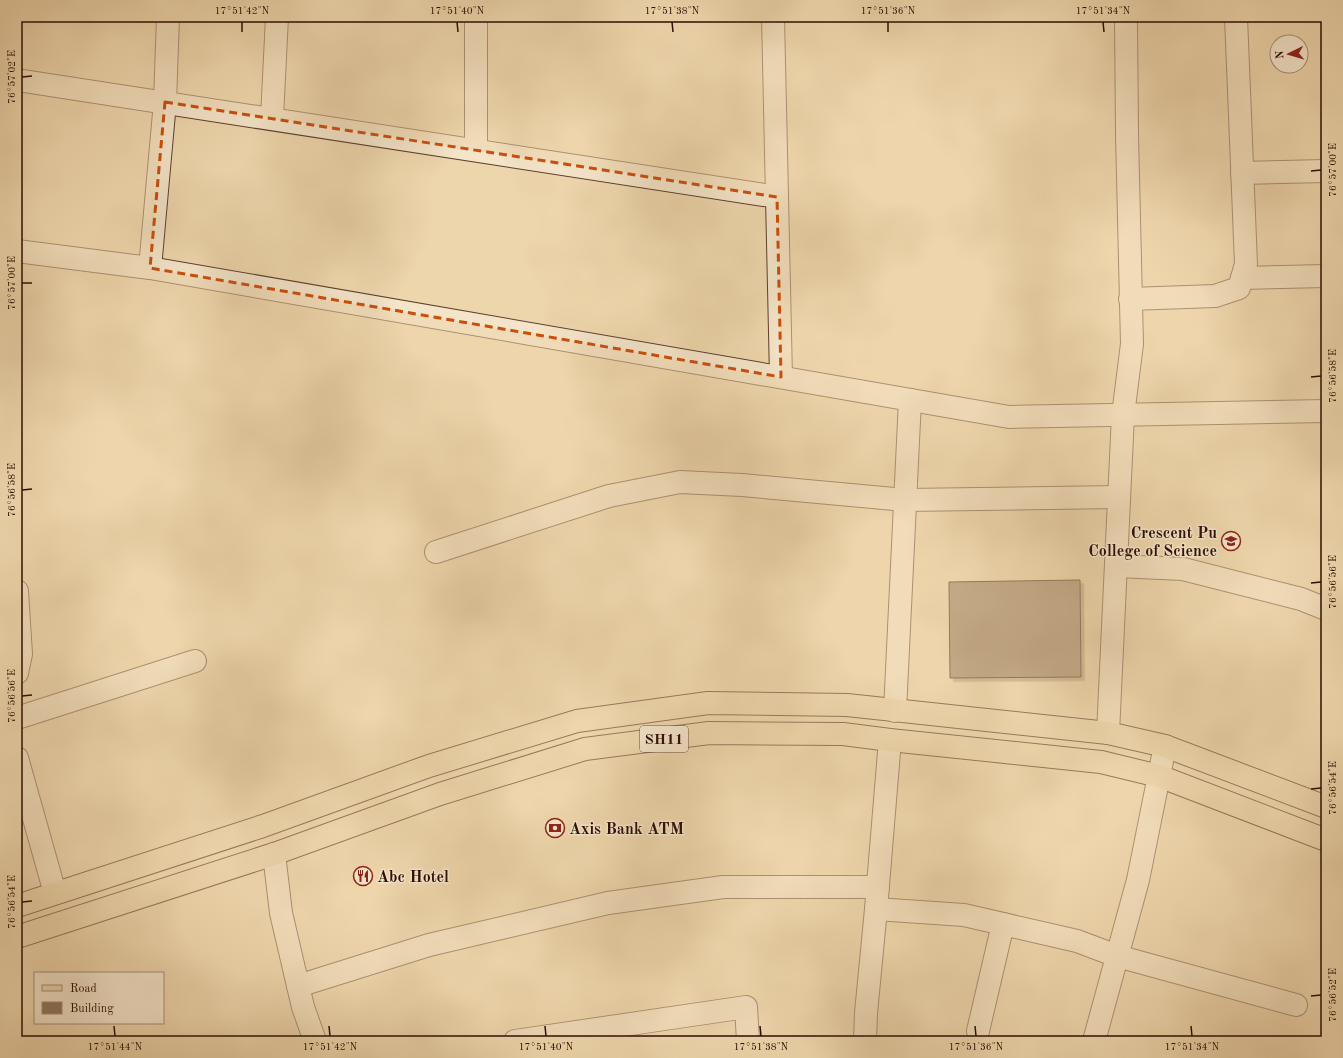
<svg xmlns="http://www.w3.org/2000/svg" width="1343" height="1058" viewBox="0 0 1343 1058" font-family="'Old Standard TT',serif">
  <style>
    .building { fill: #90765b; stroke: #2b0d03; filter: url(#shadow) }
    .lines { fill: none; stroke-linecap: round; stroke-linejoin: round }
    .minor-casing { stroke: #5c3f2d; stroke-width: 24 }
    .major-casing { stroke: #2b0d03; stroke-width: 24 }
    .minor { stroke: #f4e4c9; stroke-width: 22 }
    .major { stroke: #eed6ac; stroke-width: 22 }
    .marked { fill: none; stroke: #cc4e0b; stroke-width: 3; stroke-dasharray: 8 5; stroke-linejoin: round }
    .ticks { fill: none; stroke: #2b0d03; stroke-width: 1.5 }
    .labels { text-anchor: middle; stroke-width: 3; stroke-linejoin: round; paint-order: stroke }
    .shield { fill: #f4e4c9; stroke: #674e3e; stroke-width: 1 }
    .shield-label { font-size: 15px; font-weight: bold; fill: #2b0d03 }
    .poi-label { font-size: 16px; font-weight: bold; fill: #2b0d03; stroke: #f4e4c9; text-anchor: start }
    .neatline { fill: none; stroke: #2b0d03; stroke-width: 1.5 }
    .ticks-label { font-size: 10px; text-anchor: middle; fill: #2b0d03 }
  </style>
  <defs>
    <filter id="shadow"><feDropShadow dx="3.5" dy="3.5" stdDeviation="0" flood-color="#0004"/></filter>
  </defs>
  <rect width="100%" height="100%" fill="#eed6ac"/>
  <filter id="stains"><feTurbulence type="fractalNoise" baseFrequency=".005" numOctaves="4"/><feColorMatrix values="0 0 0 0 .2 0 0 0 0 .09 0 0 0 0 .02 0 0 0 .5 -.17"/></filter>
  <radialGradient id="worn" r=".72"><stop offset=".6" stop-color="#630" stop-opacity="0"/><stop offset="1" stop-color="#630" stop-opacity=".3"/></radialGradient>
  <polygon class="building" points="1080,580 1081,677 950,678 949,582"/>
  <g class="lines">
    <g class="minor-casing">
      <g id="minor">
        <polyline points="773,17 781,377"/>
        <polyline points="17,80 777,197"/>
        <polyline points="272,118 277,17"/>
        <polyline points="476,150 476,17"/>
        <polyline points="1242,173 1326,171"/>
        <polyline points="17,251 150,268 1009,417 1326,411"/>
        <polyline points="150,268 165,102 168,17"/>
        <polyline points="1242,278 1326,276"/>
        <polyline points="1130,299 1215,296 1239,288 1246,264 1236,17"/>
        <polyline points="436,552 609,496 680,482 742,485 905,500 1119,497"/>
        <polyline points="1116,566 1183,569 1301,599 1326,609"/>
        <polyline points="17,591 21,654 17,673"/>
        <polyline points="895,711 910,400"/>
        <polyline points="17,718 195,661"/>
        <polyline points="1108,733 1123,415 1132,344 1127,134 1126,17"/>
        <polyline points="17,758 55,893"/>
        <polyline points="274,854 281,913 303,1007 315,1041"/>
        <polyline points="876,909 964,915 1077,941 1117,956 1296,1005"/>
        <polyline points="298,986 429,945 608,903 723,887 878,887"/>
        <polyline points="978,1031 1003,924"/>
        <polyline points="515,1041 746,1007 748,1041"/>
        <polyline points="865,1041 866,1013 876,909 890,740"/>
        <polyline points="1094,1041 1138,880 1165,746"/>
      </g>
    </g>
    <g class="major-casing">
      <g id="major">
        <polyline points="17,906 263,826 429,766 577,721 708,703 847,705 1108,733 1165,746 1326,807"/>
        <polyline points="17,937 274,854 440,794 585,749 709,733 843,734 890,740 1101,762 1159,776 1326,840"/>
      </g>
    </g>
    <use href="#minor" class="minor"/>
    <use href="#major" class="major"/>
  </g>
  <path d="M0 0H1343V1058H0ZM 165,102 L 777,197 L 781,377 L 150,268 Z" fill="#eed6ac" fill-opacity=".55" fill-rule="evenodd"/>
  <path class="marked" d="M 165,102 L 777,197 L 781,377 L 150,268 Z"/>
  <path class="ticks" d="M 242,22 L 242,32M 457,22 L 458,32M 672,22 L 673,32M 888,22 L 888,32M 1103,22 L 1104,32M 22,77 L 32,76M 1311,171 L 1321,170M 22,283 L 32,283M 1311,377 L 1321,376M 22,490 L 32,489M 1311,583 L 1321,582M 22,696 L 32,695M 1311,789 L 1321,788M 22,902 L 32,901M 1311,996 L 1321,995M 114,1026 L 115,1036M 329,1026 L 330,1036M 545,1026 L 546,1036M 760,1026 L 761,1036M 975,1026 L 976,1036M 1191,1026 L 1192,1036"/>
  <defs>
    <g id="university-ring" transform="scale(1)"><circle r="9.5" fill="#f4e4c9" stroke="#8f2418" stroke-width="1.5"/><path d="M0-5L7-2L0 1L-7-2ZM-4 1L0 2.5L4 1V4Q0 6-4 4Z" fill="#8f2418"/></g>
    <g id="bank-ring" transform="scale(1)"><circle r="9.5" fill="#f4e4c9" stroke="#8f2418" stroke-width="1.5"/><path d="M-6-4H6V4H-6ZM0-2.3a2.3 2.3 0 1 0 0 4.6a2.3 2.3 0 1 0 0-4.6Z" fill="#8f2418"/></g>
    <g id="restaurant-ring" transform="scale(1)"><circle r="9.5" fill="#f4e4c9" stroke="#8f2418" stroke-width="1.5"/><path d="M-5-6h1v4h1v-4h1v4h1v-4h1v5L-1.5 .5V6h-2V.5L-5-1ZM5-6V6H3V1.5H1.5Q1.5-4 5-6Z" fill="#8f2418"/></g>
  </defs>
  <g fill-rule="evenodd">
    <use href="#university-ring" x="1231" y="541"/>
    <use href="#bank-ring" x="555" y="828"/>
    <use href="#restaurant-ring" x="363" y="876"/>
  </g>
  <g class="labels">
    <rect class="shield" x="640" y="726" width="48" height="26" rx="3"/>
    <g class="shield-label">
      <text x="664" y="744">SH11</text>
    </g>
    <g class="poi-label">
      <text x="1217" y="538" text-anchor="end">Crescent Pu<tspan x="1217" dy="18">College of Science</tspan></text>
      <text x="569" y="834">Axis Bank ATM</text>
      <text x="377" y="882">Abc Hotel</text>
    </g>
  </g>
  <rect width="1343" height="1058" fill="none" stroke="#eed6ac" stroke-width="44"/>
  <rect x="34" y="972" width="130" height="52" fill="#f4e4c9" stroke="#a48e7a"/>
  <rect x="42" y="985" width="20" height="6" fill="#eed6ac" stroke="#a48e7a"/>
  <text x="70" y="992" font-size="12" fill="#2b0d03">Road</text>
  <rect x="42" y="1002" width="20" height="12" fill="#90765b" stroke="#a48e7a"/>
  <text x="70" y="1012" font-size="12" fill="#2b0d03">Building</text>
  <g transform="translate(1289 54) rotate(265)"><circle r="19" fill="#f4e4c9" stroke="#a48e7a"/>
  <path d="M0-3L7 15L0 10L-7 15Z" fill="#8f2418"/>
  <text y="-6" font-size="11" font-weight="bold" text-anchor="middle" fill="#2b0d03">N</text>
  </g>
  <rect x="22" y="22" width="1299" height="1014" class="neatline"/>
  <g class="ticks-label">
    <text x="242" y="14">17°51'42"N</text>
    <text x="457" y="14">17°51'40"N</text>
    <text x="672" y="14">17°51'38"N</text>
    <text x="888" y="14">17°51'36"N</text>
    <text x="1103" y="14">17°51'34"N</text>
    <text transform="translate(11 77) rotate(-90)" y="4">76°57'02"E</text>
    <text transform="translate(1332 170) rotate(-90)" y="4">76°57'00"E</text>
    <text transform="translate(11 283) rotate(-90)" y="4">76°57'00"E</text>
    <text transform="translate(1332 376) rotate(-90)" y="4">76°56'58"E</text>
    <text transform="translate(11 490) rotate(-90)" y="4">76°56'58"E</text>
    <text transform="translate(1332 582) rotate(-90)" y="4">76°56'56"E</text>
    <text transform="translate(11 696) rotate(-90)" y="4">76°56'56"E</text>
    <text transform="translate(1332 788) rotate(-90)" y="4">76°56'54"E</text>
    <text transform="translate(11 902) rotate(-90)" y="4">76°56'54"E</text>
    <text transform="translate(1332 995) rotate(-90)" y="4">76°56'52"E</text>
    <text x="115" y="1050">17°51'44"N</text>
    <text x="330" y="1050">17°51'42"N</text>
    <text x="546" y="1050">17°51'40"N</text>
    <text x="761" y="1050">17°51'38"N</text>
    <text x="976" y="1050">17°51'36"N</text>
    <text x="1192" y="1050">17°51'34"N</text>
  </g>
  <rect width="100%" height="100%" filter="url(#stains)"/>
  <rect width="100%" height="100%" fill="url(#worn)"/>
</svg>
